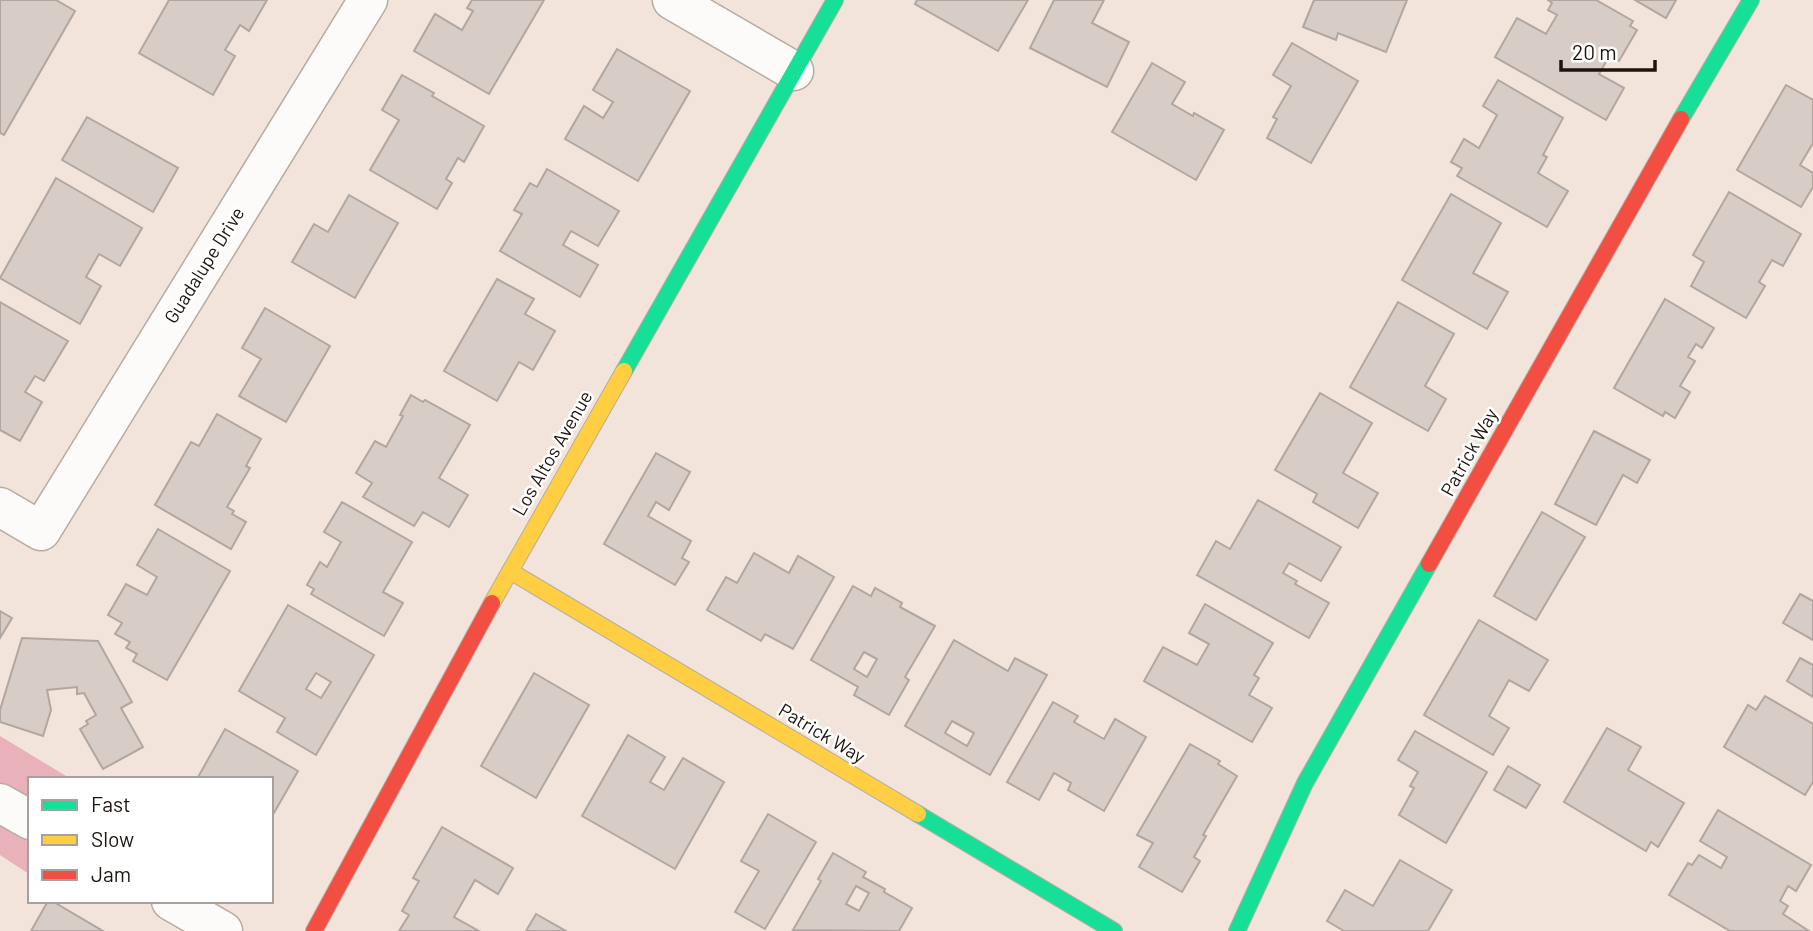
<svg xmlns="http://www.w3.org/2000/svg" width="1813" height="931" viewBox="0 0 1813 931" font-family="Barlow,sans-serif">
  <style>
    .forest { fill: #e9b1ba }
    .building { fill: #d8ccc6; stroke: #b2a6a1; stroke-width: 2; fill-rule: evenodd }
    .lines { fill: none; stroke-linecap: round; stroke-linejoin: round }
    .street-casing { stroke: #b7aca4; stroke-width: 41 }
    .fast-casing { stroke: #b7aca4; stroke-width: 18 }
    .slow-casing { stroke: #b7aca4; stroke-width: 18 }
    .jam-casing { stroke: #b7aca4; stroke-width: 18 }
    .street { stroke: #fdfbf9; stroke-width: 38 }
    .fast { stroke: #16e098; stroke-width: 16 }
    .slow { stroke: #ffcf43; stroke-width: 16 }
    .jam { stroke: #f24e42; stroke-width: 16 }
    .labels { text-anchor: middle; stroke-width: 5; stroke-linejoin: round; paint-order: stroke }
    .street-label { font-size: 19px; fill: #1d140e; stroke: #fff }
  </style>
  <rect width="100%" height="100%" fill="#f2e4da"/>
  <polygon class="forest" points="0,736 71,779 30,779 29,874 0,855"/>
  <g class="building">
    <polygon points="0,0 56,0 75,11 4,135 0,133"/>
    <polygon points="169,0 267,0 249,31 240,25 225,50 235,56 213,95 139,53"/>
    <polygon points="472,0 544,0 489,94 414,51 435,14 462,30 473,11 467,8"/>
    <polygon points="917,0 1028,0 998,51 915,4"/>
    <polygon points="1054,0 1104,0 1092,23 1129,42 1107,87 1030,48"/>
    <polygon points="1314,0 1407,0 1386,52 1338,33 1336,40 1303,27"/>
    <polygon points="1548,0 1596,0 1633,21 1630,26 1637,30 1619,61 1612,57 1610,61 1607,60 1599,74 1624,88 1606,120 1495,57 1517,18 1546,34 1557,15 1548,10 1552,3"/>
    <polygon points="1635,0 1676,0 1666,18"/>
    <polygon points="1292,43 1358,81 1311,163 1267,138 1277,119 1273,117 1291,86 1273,75"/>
    <polygon points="617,49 690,91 638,181 565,139 584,106 603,118 613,102 593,90"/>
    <polygon points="1152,63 1185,82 1172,104 1193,116 1194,113 1224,130 1196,180 1112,132"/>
    <polygon points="402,75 434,93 432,96 484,126 464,162 458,158 446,179 452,183 437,209 370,170 399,120 382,110"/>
    <polygon points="1498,80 1563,118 1543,155 1547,157 1538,173 1568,191 1547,227 1457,176 1462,168 1451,162 1464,139 1479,148 1497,115 1483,106"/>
    <polygon points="1786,85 1813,100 1813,143 1800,165 1813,173 1813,187 1801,207 1737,170"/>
    <polygon points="87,117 178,168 153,212 62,160"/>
    <polygon points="547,169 619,211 598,246 571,231 563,245 598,265 580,297 500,251 522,214 514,210 530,183 537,187"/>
    <polygon points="56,178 142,228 120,266 99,254 86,277 101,286 80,324 0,278"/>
    <polygon points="1729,192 1801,234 1783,266 1772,260 1759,282 1765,286 1746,318 1691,286 1704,262 1693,255"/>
    <polygon points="1451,194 1501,223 1473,273 1508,292 1487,329 1402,280"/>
    <polygon points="349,195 398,223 355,298 292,262 314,224 328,232"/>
    <polygon points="497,279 534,299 525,314 555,331 533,370 519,362 497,401 444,371"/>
    <polygon points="1665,299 1714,328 1702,348 1696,344 1688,357 1695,361 1680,386 1690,392 1675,418 1665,412 1663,416 1614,388"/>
    <polygon points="0,302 68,341 44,381 35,376 25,392 42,402 20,441 0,430"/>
    <polygon points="1398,302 1454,334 1425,386 1446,399 1428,431 1350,387"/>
    <polygon points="265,308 330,346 286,422 239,396 261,359 242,348"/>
    <polygon points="1320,393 1372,423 1343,473 1378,493 1358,528 1313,502 1317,494 1275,470"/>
    <polygon points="411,395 423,402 425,400 470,425 439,478 468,495 449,527 423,512 414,526 363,497 372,483 356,473 375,441 386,447 403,416 400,415"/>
    <polygon points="217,414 261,439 246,466 250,468 227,507 234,511 232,514 246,522 231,549 155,505 191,442 199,446"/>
    <polygon points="1594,431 1650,460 1637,483 1623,475 1596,525 1555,504"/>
    <polygon points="656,453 690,472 669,510 656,502 648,516 691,541 682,558 689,562 675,585 604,544"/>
    <polygon points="1258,500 1341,547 1321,581 1289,563 1283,573 1297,581 1295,584 1329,603 1309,638 1197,575 1216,541 1230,549"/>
    <polygon points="342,502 412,542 383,592 403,603 384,636 311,594 314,589 307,585 320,562 327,567 341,542 324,532"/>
    <polygon points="1542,512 1585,537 1536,620 1494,596"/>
    <polygon points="158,529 230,571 167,680 133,661 137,654 126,648 130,642 115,634 122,623 108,615 126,584 147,595 157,577 137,565"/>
    <polygon points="754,553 789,573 798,556 834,577 793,649 765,634 761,641 707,610 726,577 737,583"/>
    <path d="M 853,586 L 871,596 L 875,588 L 902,603 L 900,607 L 935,626 L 905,677 L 909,680 L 889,715 L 854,695 L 858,687 L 811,660 ZM 864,652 L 877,659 L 867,677 L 854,669 Z"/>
    <polygon points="1800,594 1813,601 1813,640 1783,623"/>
    <polygon points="1205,604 1273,643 1254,675 1259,678 1249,695 1272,708 1252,742 1144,681 1163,647 1197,665 1209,644 1189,633"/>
    <path d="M 288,605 L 374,655 L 316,755 L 277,732 L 285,718 L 239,691 ZM 316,673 L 331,682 L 321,698 L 306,689 Z"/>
    <polygon points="0,611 12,618 0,638"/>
    <polygon points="1479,620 1548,660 1529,691 1509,680 1489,716 1509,728 1493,755 1424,715"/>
    <polygon points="22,638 98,641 132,702 121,708 143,747 103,769 80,729 88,724 86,721 96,715 84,693 77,694 77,687 47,690 51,710 43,736 0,722 0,710"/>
    <path d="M 954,640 L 1008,671 L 1015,658 L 1047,675 L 990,775 L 905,726 ZM 952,721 L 974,733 L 967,746 L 945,733 Z"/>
    <polygon points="1800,658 1813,665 1813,697 1787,681"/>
    <polygon points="534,673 589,705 536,798 481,766"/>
    <polygon points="1765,696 1813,724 1813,782 1805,795 1724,747 1748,705 1756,710"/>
    <polygon points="1053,702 1078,716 1074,722 1104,739 1115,719 1146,737 1104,811 1068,790 1071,783 1054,773 1039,800 1007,782"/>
    <polygon points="1607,728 1641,747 1628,770 1684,803 1658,847 1651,842 1646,851 1564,802"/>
    <polygon points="225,729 298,771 271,818 271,779 197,779"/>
    <polygon points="1415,731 1487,772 1446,843 1399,815 1414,788 1410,786 1418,772 1398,760"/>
    <polygon points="628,735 665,757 650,782 664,790 683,758 724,782 675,869 582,816"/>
    <polygon points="1190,744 1220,761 1218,764 1237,776 1203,835 1206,836 1194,857 1200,861 1182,892 1139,867 1153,843 1137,835"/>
    <polygon points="1508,766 1540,785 1526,808 1494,790"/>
    <polygon points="1718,810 1811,865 1796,891 1788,886 1780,901 1788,906 1783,914 1809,931 1730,931 1669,895 1688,863 1692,865 1699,855 1721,868 1727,857 1700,841"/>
    <polygon points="768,814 816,842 765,929 735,912 759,871 741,861"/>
    <polygon points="442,827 513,868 498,894 475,880 454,917 479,931 399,931 409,915 402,911 419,881 413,878"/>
    <path d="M 833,853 L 866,872 L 863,877 L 885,889 L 884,892 L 912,908 L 899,931 L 793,930 L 821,881 L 818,879 ZM 856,886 L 869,893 L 859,911 L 846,904 Z"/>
    <polygon points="1400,860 1452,890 1428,931 1344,931 1327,921 1345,890 1373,906"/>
    <polygon points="48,901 52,901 103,931 31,931"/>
    <polygon points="536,914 566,931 526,931"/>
  </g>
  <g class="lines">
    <g class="street-casing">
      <g id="street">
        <polyline points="672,0 794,71"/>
        <polyline points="0,507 41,531 368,0"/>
        <polyline points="0,803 30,820"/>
        <polyline points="171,901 223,931"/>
      </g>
    </g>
    <g class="fast-casing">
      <g id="fast">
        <polyline points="1681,119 1751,0"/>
        <polyline points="624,371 835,0"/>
        <polyline points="918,814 1114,931"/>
        <polyline points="1237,931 1305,783 1429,564"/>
      </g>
    </g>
    <g class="slow-casing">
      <g id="slow">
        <polyline points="510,571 918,814"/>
        <polyline points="492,603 624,371"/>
      </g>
    </g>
    <g class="jam-casing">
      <g id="jam">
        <polyline points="1429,564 1681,119"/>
        <polyline points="314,931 492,603"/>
      </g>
    </g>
    <use href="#street" class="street"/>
    <use href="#fast" class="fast"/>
    <use href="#slow" class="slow"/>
    <use href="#jam" class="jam"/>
  </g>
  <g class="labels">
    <g class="street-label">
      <text transform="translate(204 265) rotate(-58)" y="7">Guadalupe Drive</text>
      <text transform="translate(1469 452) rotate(-61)" y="7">Patrick Way</text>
      <text transform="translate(552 453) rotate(-60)" y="7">Los Altos Avenue</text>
      <text transform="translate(822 733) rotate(31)" y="7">Patrick Way</text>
    </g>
  </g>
  <rect x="28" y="777" width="245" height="126" fill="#ffffff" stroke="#a5a19f" stroke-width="2"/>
  <rect x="42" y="800" width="35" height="10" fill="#16e098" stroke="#a5a19f" stroke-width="2"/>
  <text x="91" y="812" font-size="21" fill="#1d140e">Fast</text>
  <rect x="42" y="835" width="35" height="10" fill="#ffcf43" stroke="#a5a19f" stroke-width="2"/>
  <text x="91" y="847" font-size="21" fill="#1d140e">Slow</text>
  <rect x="42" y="870" width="35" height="10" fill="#f24e42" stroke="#a5a19f" stroke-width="2"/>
  <text x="91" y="882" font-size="21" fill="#1d140e">Jam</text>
  <path d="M1561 60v10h94v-10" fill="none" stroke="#1d140e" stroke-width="3.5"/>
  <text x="1572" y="60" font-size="21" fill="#1d140e" stroke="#ffffff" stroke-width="5" paint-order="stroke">20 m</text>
</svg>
